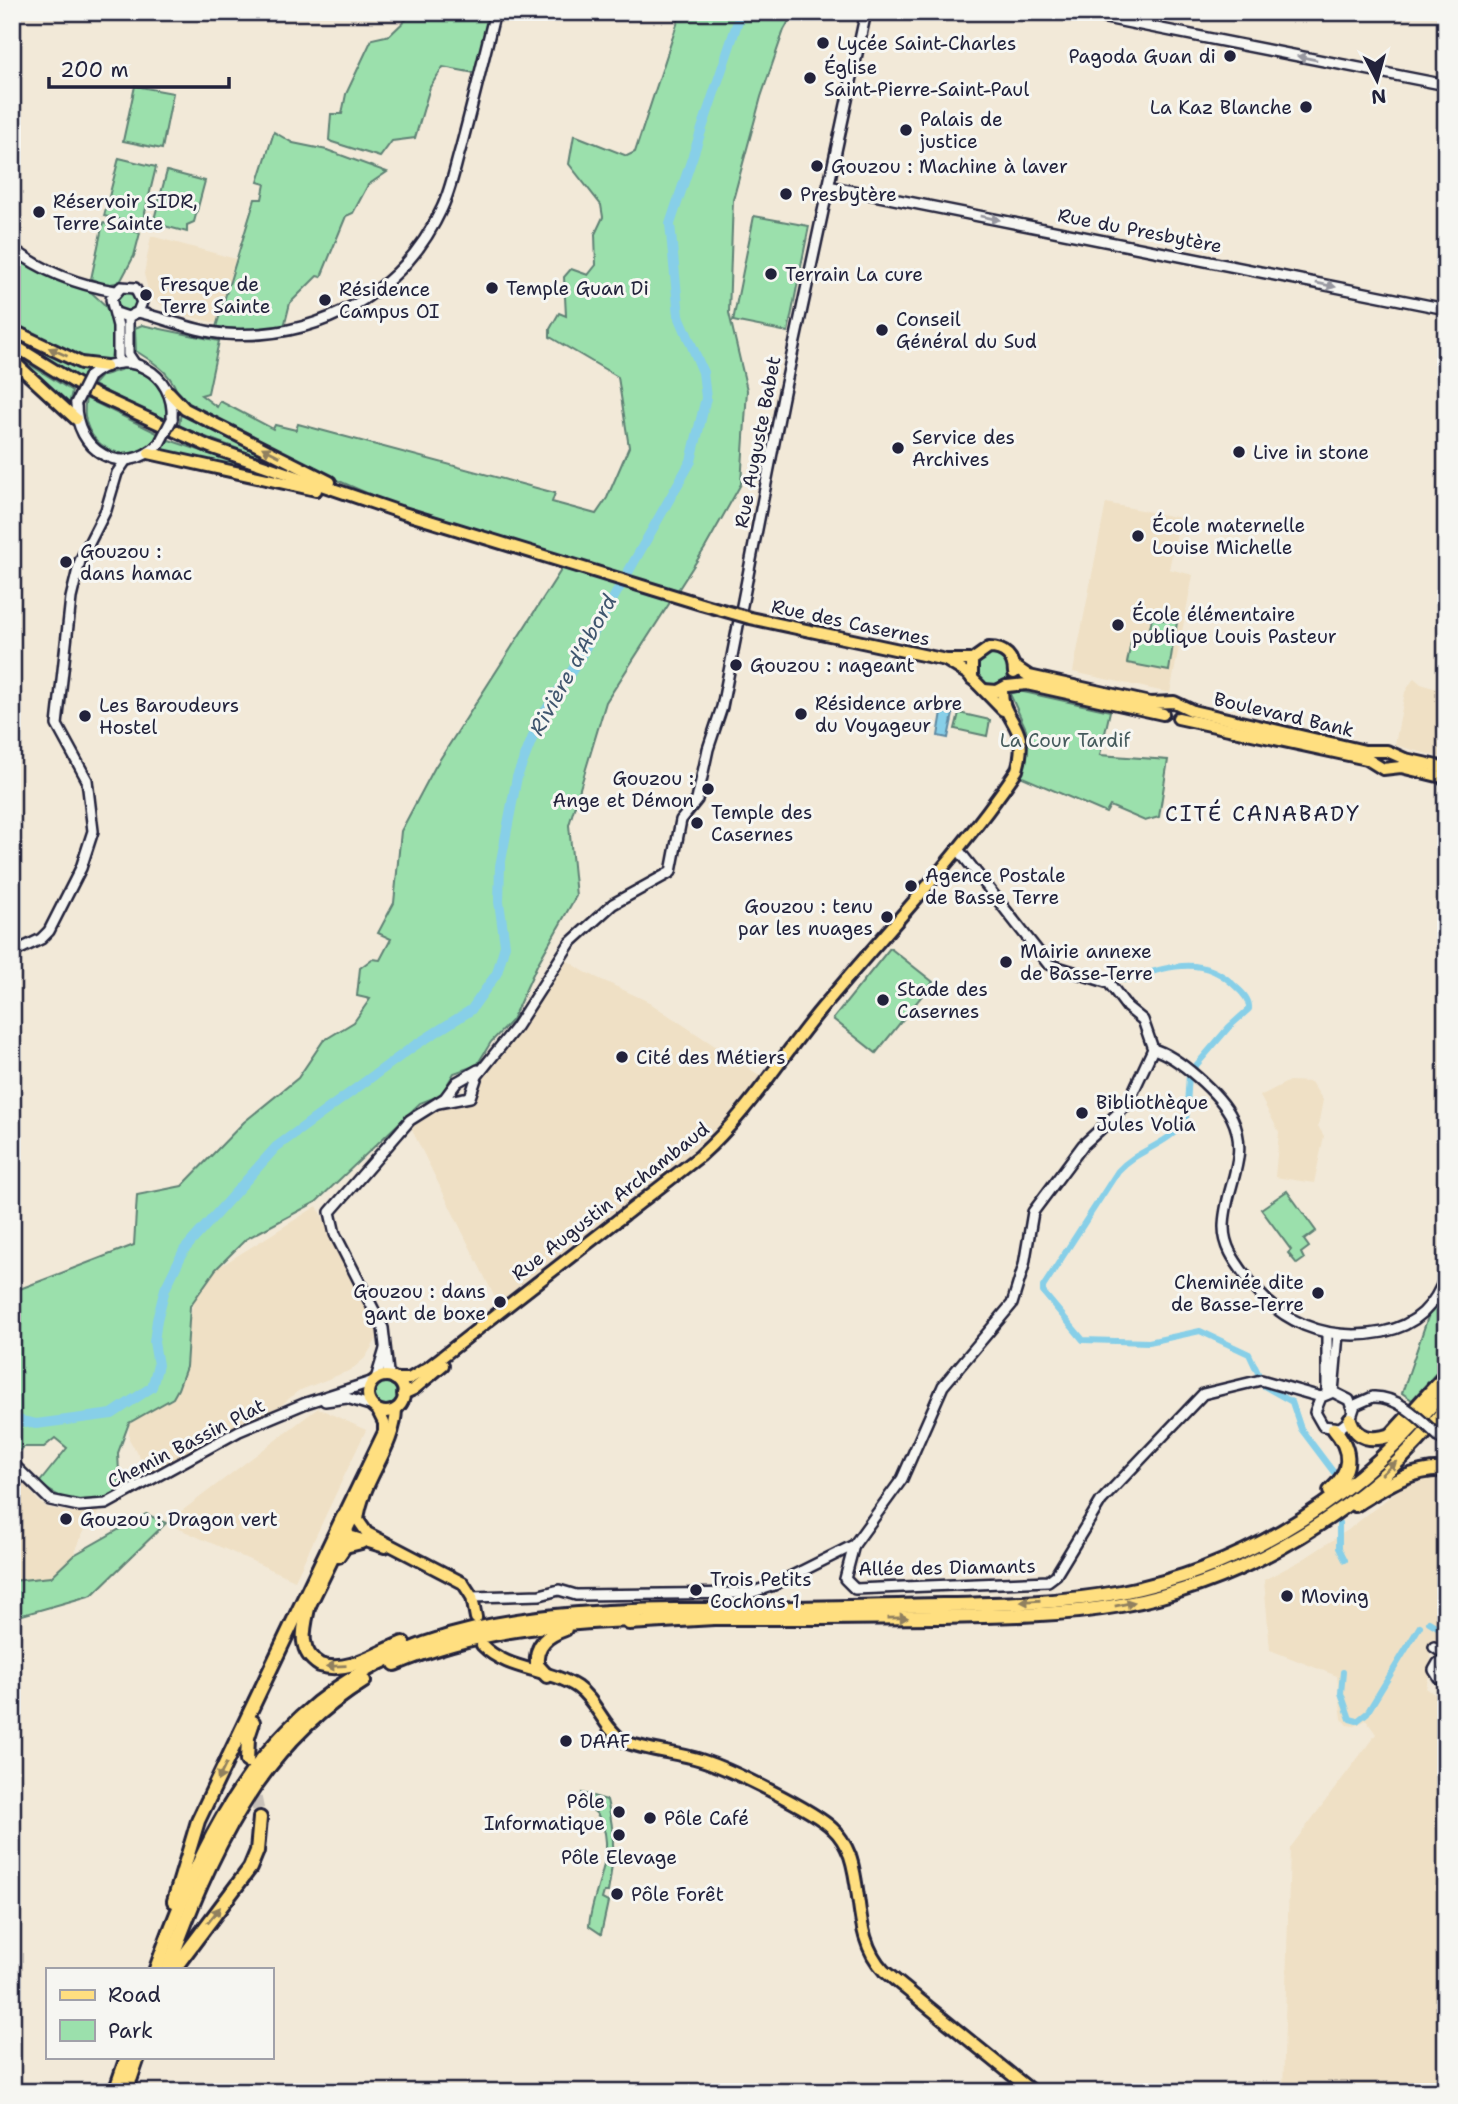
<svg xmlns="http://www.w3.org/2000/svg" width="1458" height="2104" viewBox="0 0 1458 2104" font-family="'Shantell Sans',sans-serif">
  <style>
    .built { fill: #efe0c5 }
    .green { fill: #9be0ac; stroke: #5e8174; stroke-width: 2 }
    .water { fill: #87cfe8; stroke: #5f8aa3; stroke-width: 2 }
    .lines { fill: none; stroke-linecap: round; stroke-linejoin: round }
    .canal { stroke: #87cfe8; stroke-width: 6 }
    .river { stroke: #87cfe8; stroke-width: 10 }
    .highway-tunnel { stroke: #c8c1b9; stroke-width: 12; stroke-dasharray: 12 6; stroke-linecap: butt }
    .minor-casing { stroke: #22223b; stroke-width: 14 }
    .major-casing { stroke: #22223b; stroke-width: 16 }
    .highway-casing { stroke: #22223b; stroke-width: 18 }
    .minor { stroke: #f6f6f2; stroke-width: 9 }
    .major { stroke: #ffdf80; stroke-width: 10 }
    .highway { stroke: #ffdf80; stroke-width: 12 }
    .minor-bridge-casing { stroke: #22223b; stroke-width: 14; stroke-linecap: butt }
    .major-bridge-casing { stroke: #22223b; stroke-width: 16; stroke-linecap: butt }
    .minor-bridge { stroke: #f6f6f2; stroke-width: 9 }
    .major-bridge { stroke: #ffdf80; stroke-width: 10 }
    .oneway { fill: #9797a0 }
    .oneway2 { fill: #90805e }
    .poi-dot { fill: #22223b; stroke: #f6f6f2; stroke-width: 2.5 }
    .labels { text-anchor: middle; stroke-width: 6; stroke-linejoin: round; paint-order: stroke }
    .poi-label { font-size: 19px; fill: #22223b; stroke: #f6f6f2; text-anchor: start }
    .street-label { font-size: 19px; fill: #22223b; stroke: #f6f6f2 }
    .park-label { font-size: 19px; fill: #465b5d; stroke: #f6f6f2 }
    .water-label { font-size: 21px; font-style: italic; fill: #40566f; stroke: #f6f6f2 }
    .neighbourhood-label { font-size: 21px; letter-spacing: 2px; fill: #22223b; stroke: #f6f6f2 }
  </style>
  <rect width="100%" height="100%" fill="#f2e9d8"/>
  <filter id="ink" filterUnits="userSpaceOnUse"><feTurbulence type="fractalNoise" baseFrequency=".0143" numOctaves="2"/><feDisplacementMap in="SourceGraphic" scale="14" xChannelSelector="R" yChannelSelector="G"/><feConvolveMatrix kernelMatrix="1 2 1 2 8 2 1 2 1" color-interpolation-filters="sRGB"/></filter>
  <g filter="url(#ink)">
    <g class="built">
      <polygon points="151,236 236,259 216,323 171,312 150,297 144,274"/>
      <polygon points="1106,503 1180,518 1169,569 1193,575 1170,693 1073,672"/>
      <polygon points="1414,678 1421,684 1446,692 1446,759 1395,745 1405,692"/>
      <polygon points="565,959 585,972 647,1001 762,1077 724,1124 696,1151 498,1304 410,1126 446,1104 460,1107 477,1100 477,1081 531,1015"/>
      <polygon points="1289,1081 1311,1082 1323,1100 1318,1126 1324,1136 1314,1183 1275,1177 1279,1132 1260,1096"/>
      <polygon points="317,1206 378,1326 378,1337 365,1358 351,1370 298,1391 279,1407 225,1432 150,1475 129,1439 129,1422 173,1399 194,1298 216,1269"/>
      <polygon points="318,1408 366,1430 295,1580 166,1523"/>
      <polygon points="12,1468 39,1502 48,1508 73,1513 100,1512 86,1524 74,1555 51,1577 12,1581"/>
      <polygon points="1446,1475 1446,1651 1439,1643 1429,1648 1431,1667 1426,1688 1434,1694 1446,1690 1446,2092 1283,2092 1290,1848 1376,1734 1366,1720 1355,1726 1347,1725 1342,1719 1337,1676 1270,1650 1264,1580 1302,1560 1348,1530 1408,1482 1423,1477"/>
    </g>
    <g class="green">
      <polygon points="414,12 490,12 475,73 443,67 430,87 415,138 392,141 380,157 332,142 329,140 331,114 342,114 346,94 372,39 390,35"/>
      <path d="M 681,12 L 794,12 L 784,30 L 761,97 L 733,200 L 729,313 L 747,390 L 741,484 L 705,548 L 606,702 L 569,825 L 576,896 L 537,965 L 512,1020 L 491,1042 L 477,1065 L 454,1073 L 441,1095 L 420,1103 L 316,1202 L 246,1239 L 216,1269 L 190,1306 L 186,1367 L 178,1389 L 173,1398 L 129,1423 L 118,1453 L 120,1493 C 87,1506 66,1505 39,1483 L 67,1448 L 55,1438 L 44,1447 L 24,1447 L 12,1457 L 12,1292 L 134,1245 L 137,1195 L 182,1186 L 244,1122 L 298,1078 L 323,1041 L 354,1022 L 370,999 L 357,996 L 360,968 L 372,959 L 380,960 L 391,939 L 378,933 L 394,903 L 401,831 L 435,767 L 563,567 L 404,509 L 332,478 L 180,400 C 173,374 158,365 136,351 L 135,328 L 142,325 L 219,341 L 208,393 L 201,395 L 217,407 L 220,401 L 273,429 L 275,425 L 296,430 L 298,424 L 555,493 L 552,502 L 596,514 L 607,498 L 629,447 L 618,377 L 550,337 L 550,329 L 559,313 L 566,316 L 564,277 L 571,269 L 588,275 L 596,265 L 595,234 L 603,217 L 601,205 L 569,164 L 574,135 L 627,156 L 635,152 Z"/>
      <polygon points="135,86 173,93 162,149 123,141"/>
      <polygon points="274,132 293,143 327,150 387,172 368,185 353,213 346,216 321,277 317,276 290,303 284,327 253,330 216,327 255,199 262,199 265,184 258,182"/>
      <polygon points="119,158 156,167 142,225 104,216"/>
      <polygon points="167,171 205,181 194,222 187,225 187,232 153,223"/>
      <polygon points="754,216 809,226 788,332 733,321"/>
      <polygon points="103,223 140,233 134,256 120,282 106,285 91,279"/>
      <polygon points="12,253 92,293 105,305 115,326 111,359 86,361 12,324"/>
      <polygon points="130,289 139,299 136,309 127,313 117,310 114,300 117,293"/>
      <polygon points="12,335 92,370 81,379"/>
      <polygon points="16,356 72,391 69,405"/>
      <path d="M 126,368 C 153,372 172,393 166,421 L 93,385 L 101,376 Z"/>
      <path d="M 86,398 L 159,434 C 131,475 75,445 86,398 Z"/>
      <polygon points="181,411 300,472 179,427"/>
      <polygon points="169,440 273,475 159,452"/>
      <polygon points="1152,618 1177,622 1174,642 1148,638"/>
      <polygon points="1132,637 1173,644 1169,671 1127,663"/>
      <circle cx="992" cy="670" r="17"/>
      <polygon points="1019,691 1110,711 1100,755 1168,760 1159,817 1145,821 1110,806 1106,813 1020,776 1028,745 1026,729 1010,694"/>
      <polygon points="959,713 990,720 987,736 955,729"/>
      <polygon points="890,948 933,982 876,1053 833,1019"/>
      <polygon points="1287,1191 1316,1231 1304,1240 1309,1247 1301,1253 1304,1259 1297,1264 1288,1253 1291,1250 1261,1209"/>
      <polygon points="1446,1286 1446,1362 1412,1400 1402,1393 1429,1314"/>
      <circle cx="386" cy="1394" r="12"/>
      <polygon points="146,1514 166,1523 92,1595 12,1618 12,1581 51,1577 74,1555"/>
      <path d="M 582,1793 L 607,1800 C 616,1836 614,1857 608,1892 L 604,1892 L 602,1899 L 608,1902 L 601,1934 L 589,1926 C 591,1892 619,1852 599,1817 C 596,1811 588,1808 583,1802 Z"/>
    </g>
    <polygon class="water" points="942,712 953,714 948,738 938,736"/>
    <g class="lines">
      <g class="canal">
        <path d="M 1125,980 C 1165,968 1202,952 1236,987 C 1243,993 1250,1000 1249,1009 L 1229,1027 L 1193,1069"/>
        <path d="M 1189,1075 L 1186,1120 C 1166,1147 1139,1148 1118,1171 L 1043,1287 L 1043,1292 L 1083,1340 L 1149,1342 L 1200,1331 L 1249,1354 L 1258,1373"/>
        <polyline points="1262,1385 1292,1402 1301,1429 1338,1478"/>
        <polyline points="1339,1523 1339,1548 1345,1560"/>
        <polyline points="1429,1622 1439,1628 1446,1639"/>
        <polyline points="1343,1672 1341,1693 1350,1719 1357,1721 1367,1713 1420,1626"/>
      </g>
      <polyline class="river" points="12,1419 36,1424 112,1414 152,1387 158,1365 154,1342 157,1320 165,1289 184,1250 276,1147 414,1046 471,1010 497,973 505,945 499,902 500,866 517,777 539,721 575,666 691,461 706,398 703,372 679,316 670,224 741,12"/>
      <polyline class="highway-tunnel" points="252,1780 260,1818"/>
      <g class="minor-casing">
        <g id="minor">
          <polyline points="1075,12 1446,85"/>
          <polyline points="828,186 1446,309"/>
          <path d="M 12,248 C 42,271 78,285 115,291"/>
          <path d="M 138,312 C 167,319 197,332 226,334 C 319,340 403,293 442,208 C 451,189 455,167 461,147 C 473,102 484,57 495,12"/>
          <polyline points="116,313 128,317 138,312 142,302 135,288 121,287 111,299 118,326 118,363"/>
          <polyline points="128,317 128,354 134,363"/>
          <path d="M 89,377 C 125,344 176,373 172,419"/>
          <path d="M 76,403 C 75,450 122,480 159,444"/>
          <polyline points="12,953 41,939 49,931 81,868 93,831 87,780 57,725 71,598 80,561 106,510 117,473 126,460"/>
          <path d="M 1153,1049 C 1178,1056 1221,1095 1232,1118 C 1251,1157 1224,1188 1224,1227 C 1224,1246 1234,1260 1245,1275 C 1277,1322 1326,1343 1383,1332 C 1417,1325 1435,1306 1446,1275"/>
          <polyline points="438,1103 470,1097 477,1076 516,1027 570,943 613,904 671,872 681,820 697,800 708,749 722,707 784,392 866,12"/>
          <polyline points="392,1377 388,1372 383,1328 335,1234 330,1212 410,1120 445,1098 457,1082 478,1070"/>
          <polyline points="376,1379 385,1349"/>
          <polyline points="1333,1392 1338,1334"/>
          <polyline points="1327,1394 1327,1333"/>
          <polyline points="325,1401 347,1398 373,1406"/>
          <polyline points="1353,1411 1349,1400 1333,1392 1321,1397 1315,1412 1323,1426 1340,1428 1350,1420 1355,1405 1373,1397"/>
          <polyline points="12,1463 50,1500 79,1506 106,1504 239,1431 306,1403 374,1381"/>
          <polyline points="854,1545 845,1579 855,1589 1048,1581 1056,1575 1101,1501 1203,1394 1261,1380 1321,1397"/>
          <polyline points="472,1597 540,1595 559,1590 576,1595 750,1593 774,1585 854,1545 902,1479 943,1386 1012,1304 1024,1265 1033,1212 1083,1145 1127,1105 1153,1049 1143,1020 1127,1007 1109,983 1048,964 957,848"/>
          <polyline points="1434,1647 1446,1655"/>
          <polyline points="1446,1662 1438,1663 1434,1670 1439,1678 1446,1679"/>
        </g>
      </g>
      <g class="major-casing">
        <g id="major">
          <polyline points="12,330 81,363 106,366"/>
          <polyline points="12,344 90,392 210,447 400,512 701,604"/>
          <polyline points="12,360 76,419"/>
          <polyline points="169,392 185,409 330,482"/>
          <polyline points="149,453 316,490"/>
          <polyline points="750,618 946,660 972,660"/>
          <polyline points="947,661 968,674 1003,710"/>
          <polyline points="1014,666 1029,676 1150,703 1174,702 1193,711 1365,751 1387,751 1405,759 1446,768"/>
          <path d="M 972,679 L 972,660 L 989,648 C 1005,648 1014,657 1014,673"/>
          <polyline points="1007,686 1027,684 1163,714"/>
          <polyline points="984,690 997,691 1006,686"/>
          <polyline points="1178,718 1367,759 1383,769 1401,767 1446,778"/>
          <circle cx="386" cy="1394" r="18"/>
          <path d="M 395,1379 L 409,1379 L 429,1367 L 700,1156 C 748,1113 781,1057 822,1008 C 887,930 960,855 1017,770 C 1031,723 1001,723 1002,689"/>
          <polyline points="403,1394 414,1389 443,1365"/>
          <path d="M 396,1409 C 395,1449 362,1480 358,1520 L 367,1533 L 463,1583 L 472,1597 L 476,1618"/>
          <polyline points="378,1411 384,1423 384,1432 343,1517 349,1536 385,1547"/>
          <path d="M 482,1645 C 507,1671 548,1668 577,1687 C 596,1700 603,1727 623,1741 C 647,1751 676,1752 701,1760 C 728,1768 814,1810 833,1829 C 841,1836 846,1846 850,1856 C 863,1895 854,1939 884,1971 L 1033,2092"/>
        </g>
      </g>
      <g class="highway-casing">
        <g id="highway">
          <path d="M 1350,1420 C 1357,1440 1373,1441 1391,1435 L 1446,1375"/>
          <path d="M 1330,1491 C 1352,1472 1353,1451 1334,1429"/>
          <path d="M 1355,1505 C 1383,1488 1412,1467 1446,1470"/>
          <polyline points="338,1556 345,1546 361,1542"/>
          <path d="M 309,1604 C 304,1627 296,1650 320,1665 C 348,1674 377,1653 403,1643"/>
          <polyline points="309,1605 363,1495"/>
          <path d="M 711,1618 C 786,1618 860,1618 935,1617 C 996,1616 1060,1616 1121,1605 C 1244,1583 1369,1508 1446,1408"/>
          <polyline points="629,1623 714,1618"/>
          <path d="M 395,1664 C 473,1631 554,1622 637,1620"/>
          <path d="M 547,1676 L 537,1665 C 535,1644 548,1635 565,1629"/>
          <polyline points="247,1761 248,1737 253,1722"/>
          <polyline points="174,1901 198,1821 343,1517"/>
          <path d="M 156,1969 C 188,1878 228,1785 300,1718 C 402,1622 543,1612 675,1610 C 750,1610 824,1607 898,1606 C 972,1604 1049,1606 1121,1592 C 1249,1568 1367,1490 1446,1387"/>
          <path d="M 168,1969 C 209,1855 257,1747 364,1681"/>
          <polyline points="174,1969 250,1868 257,1851 260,1818"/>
          <polyline points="115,2092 127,2057"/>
          <polyline points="126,2092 138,2057"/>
        </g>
      </g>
      <use href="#minor" class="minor"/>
      <use href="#major" class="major"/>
      <use href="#highway" class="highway"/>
      <g class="minor-bridge-casing">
        <g id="minor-bridge">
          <polyline points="76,403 89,377"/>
          <polyline points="159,444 172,419"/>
          <path d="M 1373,1397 C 1402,1396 1425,1425 1446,1443"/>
        </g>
      </g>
      <g class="major-bridge-casing">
        <polyline id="major-bridge" points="701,604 750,618"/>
      </g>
      <use href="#minor-bridge" class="minor-bridge"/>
      <use href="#major-bridge" class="major-bridge"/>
    </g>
    <defs><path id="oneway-solid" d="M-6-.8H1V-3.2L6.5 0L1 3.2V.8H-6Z" transform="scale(1.75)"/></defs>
    <g class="oneway">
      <use href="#oneway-solid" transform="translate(1307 58) rotate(-169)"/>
      <use href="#oneway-solid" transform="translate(990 218) rotate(11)"/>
      <use href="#oneway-solid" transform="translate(1326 285) rotate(11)"/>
    </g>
    <g class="oneway2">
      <use href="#oneway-solid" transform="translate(58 352) rotate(-156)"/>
      <use href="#oneway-solid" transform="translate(271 452) rotate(-153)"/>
      <use href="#oneway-solid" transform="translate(1389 1468) rotate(-42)"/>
      <use href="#oneway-solid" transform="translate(1030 1601) rotate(176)"/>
      <use href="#oneway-solid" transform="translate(1125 1604) rotate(-11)"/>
      <use href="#oneway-solid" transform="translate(898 1618) rotate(-1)"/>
      <use href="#oneway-solid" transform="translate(336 1666) rotate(178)"/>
      <use href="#oneway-solid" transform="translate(222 1772) rotate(116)"/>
      <use href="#oneway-solid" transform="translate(214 1915) rotate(-52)"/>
    </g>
  </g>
  <g class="poi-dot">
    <circle cx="823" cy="43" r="7"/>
    <circle cx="1230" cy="56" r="7"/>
    <circle cx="810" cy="78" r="7"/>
    <circle cx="1306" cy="107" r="7"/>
    <circle cx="906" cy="130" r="7"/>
    <circle cx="817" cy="166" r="7"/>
    <circle cx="786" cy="194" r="7"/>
    <circle cx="39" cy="212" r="7"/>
    <circle cx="771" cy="274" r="7"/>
    <circle cx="492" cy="288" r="7"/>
    <circle cx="146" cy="295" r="7"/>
    <circle cx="325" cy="300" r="7"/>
    <circle cx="882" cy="330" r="7"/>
    <circle cx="898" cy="448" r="7"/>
    <circle cx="1239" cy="452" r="7"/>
    <circle cx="1138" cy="536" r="7"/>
    <circle cx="66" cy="562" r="7"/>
    <circle cx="1118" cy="625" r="7"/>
    <circle cx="736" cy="665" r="7"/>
    <circle cx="801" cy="714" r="7"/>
    <circle cx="85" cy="716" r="7"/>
    <circle cx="708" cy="789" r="7"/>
    <circle cx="697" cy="823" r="7"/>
    <circle cx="911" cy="886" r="7"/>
    <circle cx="887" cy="917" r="7"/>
    <circle cx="1006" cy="962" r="7"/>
    <circle cx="883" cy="1000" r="7"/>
    <circle cx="622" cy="1057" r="7"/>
    <circle cx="1082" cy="1113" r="7"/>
    <circle cx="1318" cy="1293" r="7"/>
    <circle cx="500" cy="1302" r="7"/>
    <circle cx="66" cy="1519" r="7"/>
    <circle cx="696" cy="1590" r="7"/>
    <circle cx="1287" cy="1596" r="7"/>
    <circle cx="566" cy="1741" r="7"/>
    <circle cx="619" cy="1812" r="7"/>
    <circle cx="650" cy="1818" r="7"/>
    <circle cx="619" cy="1835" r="7"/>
    <circle cx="617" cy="1894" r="7"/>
  </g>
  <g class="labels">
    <g class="poi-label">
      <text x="837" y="50">Lycée Saint-Charles</text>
      <text x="1216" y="63" text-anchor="end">Pagoda Guan di</text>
      <text x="824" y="74">Église<tspan x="824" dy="22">Saint-Pierre-Saint-Paul</tspan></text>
      <text x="1292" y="114" text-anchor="end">La Kaz Blanche</text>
      <text x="920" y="126">Palais de<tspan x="920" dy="22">justice</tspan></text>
      <text x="831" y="173">Gouzou : Machine à laver</text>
      <text x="800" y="201">Presbytère</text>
      <text x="53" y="208">Réservoir SIDR,<tspan x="53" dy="22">Terre Sainte</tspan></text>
      <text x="785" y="281">Terrain La cure</text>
      <text x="160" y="291">Fresque de<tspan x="160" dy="22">Terre Sainte</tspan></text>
      <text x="506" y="295">Temple Guan Di</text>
      <text x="339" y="296">Résidence<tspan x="339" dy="22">Campus OI</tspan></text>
      <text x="896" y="326">Conseil<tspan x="896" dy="22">Général du Sud</tspan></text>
      <text x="912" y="444">Service des<tspan x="912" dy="22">Archives</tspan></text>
      <text x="1253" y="459">Live in stone</text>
      <text x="1152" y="532">École maternelle<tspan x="1152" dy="22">Louise Michelle</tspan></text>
      <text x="80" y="558">Gouzou :<tspan x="80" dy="22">dans hamac</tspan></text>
      <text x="1132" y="621">École élémentaire<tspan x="1132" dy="22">publique Louis Pasteur</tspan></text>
      <text x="750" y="672">Gouzou : nageant</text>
      <text x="815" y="710">Résidence arbre<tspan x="815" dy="22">du Voyageur</tspan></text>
      <text x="99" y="712">Les Baroudeurs<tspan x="99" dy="22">Hostel</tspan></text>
      <text x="694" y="785" text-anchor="end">Gouzou :<tspan x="694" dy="22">Ange et Démon</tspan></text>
      <text x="711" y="819">Temple des<tspan x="711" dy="22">Casernes</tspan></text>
      <text x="925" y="882">Agence Postale<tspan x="925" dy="22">de Basse Terre</tspan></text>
      <text x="873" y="913" text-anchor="end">Gouzou : tenu<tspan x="873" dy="22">par les nuages</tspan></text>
      <text x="1020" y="958">Mairie annexe<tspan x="1020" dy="22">de Basse-Terre</tspan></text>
      <text x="897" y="996">Stade des<tspan x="897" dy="22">Casernes</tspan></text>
      <text x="636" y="1064">Cité des Métiers</text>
      <text x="1096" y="1109">Bibliothèque<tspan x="1096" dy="22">Jules Volia</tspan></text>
      <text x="1304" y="1289" text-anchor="end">Cheminée dite<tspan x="1304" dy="22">de Basse-Terre</tspan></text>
      <text x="486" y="1298" text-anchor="end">Gouzou : dans<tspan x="486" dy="22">gant de boxe</tspan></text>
      <text x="80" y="1526">Gouzou : Dragon vert</text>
      <text x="710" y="1586">Trois Petits<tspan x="710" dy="22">Cochons 1</tspan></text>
      <text x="1301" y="1603">Moving</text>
      <text x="580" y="1748">DAAF</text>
      <text x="605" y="1808" text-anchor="end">Pôle<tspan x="605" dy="22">Informatique</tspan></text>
      <text x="664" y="1825">Pôle Café</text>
      <text x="619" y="1864" text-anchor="middle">Pôle Elevage</text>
      <text x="631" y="1901">Pôle Forêt</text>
    </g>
    <g class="street-label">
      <text transform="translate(1140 230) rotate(11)" y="7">Rue du Presbytère</text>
      <text transform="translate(757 442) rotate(-79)" y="7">Rue Auguste Babet</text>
      <text transform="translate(851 622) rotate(12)" y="7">Rue des Casernes</text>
      <text transform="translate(1284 714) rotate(13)" y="7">Boulevard Bank</text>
      <text transform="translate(610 1201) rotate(-38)" y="7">Rue Augustin Archambaud</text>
      <text transform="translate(186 1443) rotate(-27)" y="7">Chemin Bassin Plat</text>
      <text transform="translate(947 1567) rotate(-1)" y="7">Allée des Diamants</text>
    </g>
    <g class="park-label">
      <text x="1065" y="747">La Cour Tardif</text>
    </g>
    <g class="water-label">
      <text transform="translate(573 665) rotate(-61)" y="7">Rivière d'Abord</text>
    </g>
    <g class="neighbourhood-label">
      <text x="1263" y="821">CITÉ CANABADY</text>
    </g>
  </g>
  <rect width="1458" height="2104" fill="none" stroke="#f6f6f2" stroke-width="42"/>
  <rect x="21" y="21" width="1416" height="2062" fill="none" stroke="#22223b" stroke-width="2.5" filter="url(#ink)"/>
  <rect x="46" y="1968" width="228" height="91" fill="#f6f6f2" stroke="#a1a1a9" stroke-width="2"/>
  <rect x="60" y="1990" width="35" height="10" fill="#ffdf80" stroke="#a1a1a9" stroke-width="2"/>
  <text x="108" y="2002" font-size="21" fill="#22223b">Road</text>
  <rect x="60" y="2020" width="35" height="21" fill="#9be0ac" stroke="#a1a1a9" stroke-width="2"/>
  <text x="108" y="2038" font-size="21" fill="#22223b">Park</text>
  <g transform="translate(1377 80) rotate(174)" stroke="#f6f6f2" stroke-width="5" paint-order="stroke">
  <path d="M0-5L12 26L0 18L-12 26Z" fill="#22223b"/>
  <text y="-10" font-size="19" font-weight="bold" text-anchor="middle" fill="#22223b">N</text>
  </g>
  <path d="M49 77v10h180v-10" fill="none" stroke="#22223b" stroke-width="3.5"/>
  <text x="60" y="77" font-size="21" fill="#22223b" stroke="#f6f6f2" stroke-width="5" paint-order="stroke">200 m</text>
</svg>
